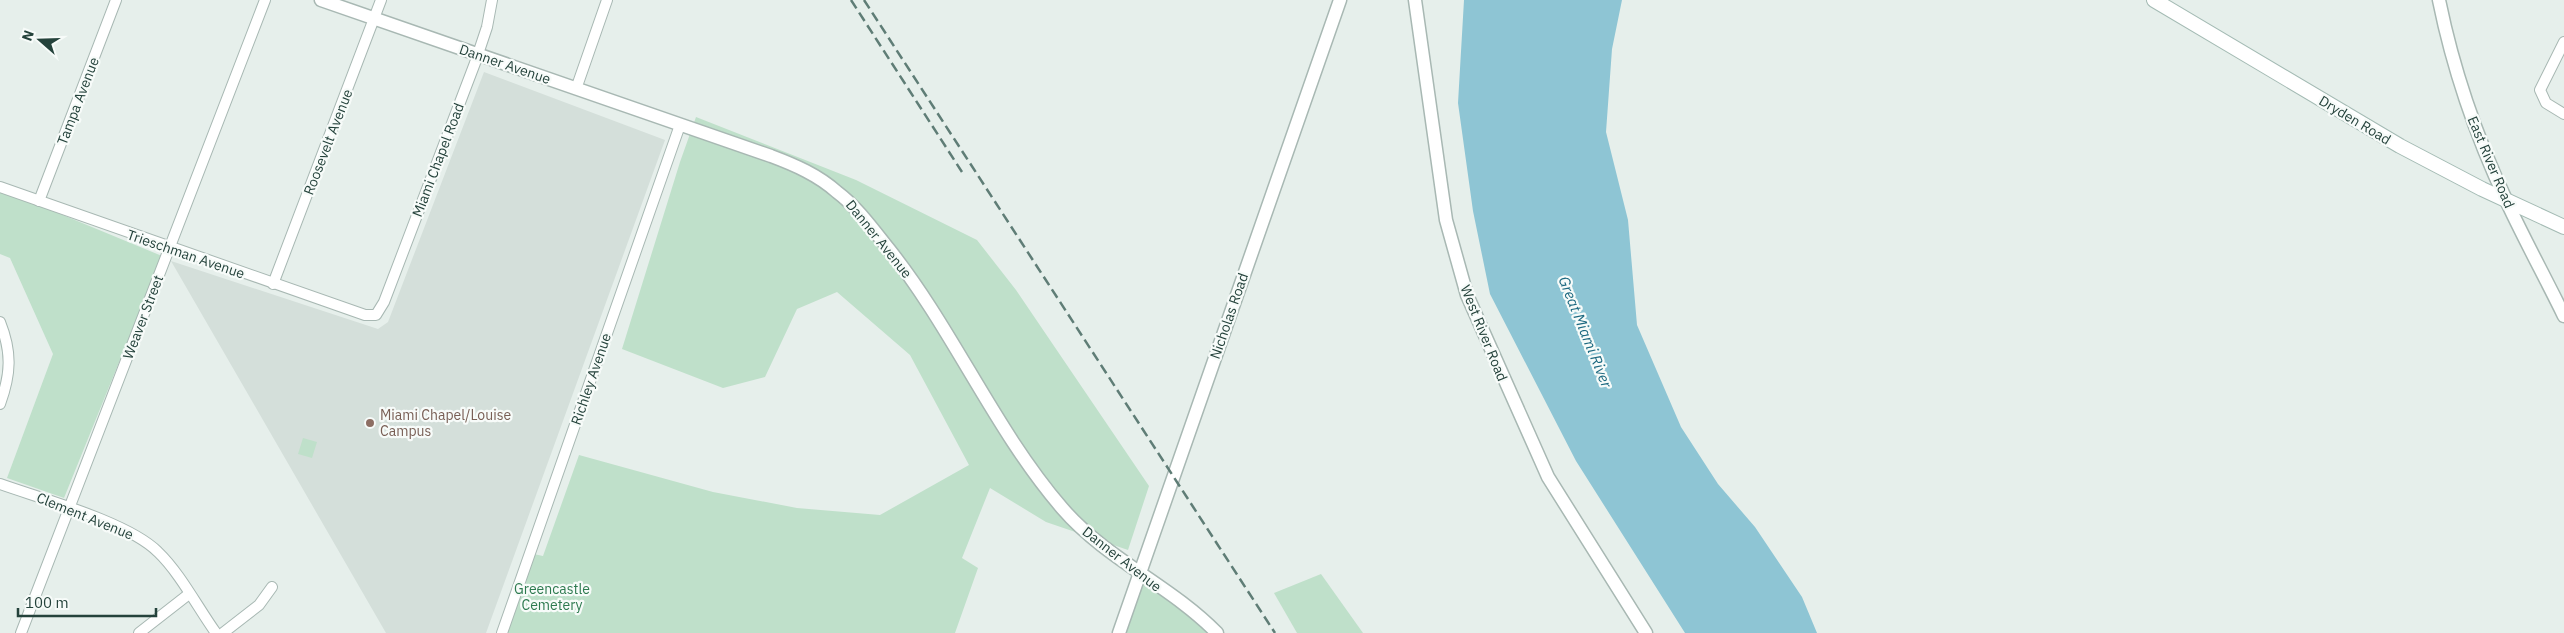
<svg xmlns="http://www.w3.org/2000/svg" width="2564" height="633" viewBox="0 0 2564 633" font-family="'IBM Plex Sans',sans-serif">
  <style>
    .built { fill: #d4dfda }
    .green { fill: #bfe0ca }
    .water { fill: #8ec5d4 }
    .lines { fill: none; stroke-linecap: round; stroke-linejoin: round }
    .minor-casing { stroke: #a8b8b3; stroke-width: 12 }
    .tertiary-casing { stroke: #a8b8b3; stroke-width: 15 }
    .secondary-casing { stroke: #a4bbb4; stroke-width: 16 }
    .minor { stroke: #fff; stroke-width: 10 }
    .tertiary { stroke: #fff; stroke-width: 12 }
    .secondary { stroke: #fff; stroke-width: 14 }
    .rail { stroke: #5f7d76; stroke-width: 2.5; stroke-dasharray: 10 5; stroke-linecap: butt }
    .education-dot { fill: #8d6e63; stroke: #f7fbf9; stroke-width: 2 }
    .labels { text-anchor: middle; stroke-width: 4.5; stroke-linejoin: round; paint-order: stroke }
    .street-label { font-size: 14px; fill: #24423b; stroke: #f7fbf9 }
    .education-label { font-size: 14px; fill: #785e54; stroke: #f7fbf9; text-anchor: start }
    .park-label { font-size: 14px; fill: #2d7a4f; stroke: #f7fbf9 }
    .water-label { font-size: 15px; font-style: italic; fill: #1c6980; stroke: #f7fbf9 }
  </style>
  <rect width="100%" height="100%" fill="#e6efeb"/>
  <polygon class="built" points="484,72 665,140 486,633 386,633 171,261 378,329 388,322"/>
  <g class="green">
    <polygon points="696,117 856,180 977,240 1016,290 1149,486 1128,550 1046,522 990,488 962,558 978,568 955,633 502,633 529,553 543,556 579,455 713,492 797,508 880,515 969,465 910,355 837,292 797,309 765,377 723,388 622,349 680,162"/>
    <polygon points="0,189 162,256 64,498 7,478 53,354 10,258 0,254"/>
    <polygon points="303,438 317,442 312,458 298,454"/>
    <polygon points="1321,574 1363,633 1297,633 1274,593"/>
    <polygon points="1140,575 1217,633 1119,633"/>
  </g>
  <polygon class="water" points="1464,0 1622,0 1612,49 1606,132 1628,220 1637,325 1681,427 1718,484 1755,527 1802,597 1817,633 1685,633 1576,461 1490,294 1473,211 1458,103"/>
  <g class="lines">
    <g class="minor-casing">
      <g id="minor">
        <polyline points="2564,42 2540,90 2546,103 2564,114"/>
        <polyline points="576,89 607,0"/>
        <polyline points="0,187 365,315 376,315 384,302 475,63 487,27 492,0"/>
        <polyline points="39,201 116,0"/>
        <polyline points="273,284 381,0"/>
        <path d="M 0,322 C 12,352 11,374 0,404"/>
        <path d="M 0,484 C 42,499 128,522 158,552 C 180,573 198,608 216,633"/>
        <polyline points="21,633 265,0"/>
        <polyline points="139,633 189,594"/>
        <polyline points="223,633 259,605 272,587"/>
        <polyline points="502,633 680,125"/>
      </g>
    </g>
    <g class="tertiary-casing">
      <g id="tertiary">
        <path d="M 321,0 L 771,156 C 795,165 818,175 837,192 C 857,207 872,228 888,248 C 953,329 994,429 1062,508 C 1107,560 1170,585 1217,633"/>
        <polyline points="1415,0 1446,220 1467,295 1548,477 1646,633"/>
        <path d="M 2439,0 C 2453,69 2476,136 2506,200 C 2524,239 2545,277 2564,316"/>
        <polyline points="1119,633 1340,0"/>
      </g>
    </g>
    <g class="secondary-casing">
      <polyline id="secondary" points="2154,0 2400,146 2482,189 2564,227"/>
    </g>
    <use href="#minor" class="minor"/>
    <use href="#tertiary" class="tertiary"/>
    <use href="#secondary" class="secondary"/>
    <g class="rail">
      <polyline points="851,0 962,172"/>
      <polyline points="864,0 1275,633"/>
    </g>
  </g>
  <circle class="education-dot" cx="370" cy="423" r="5"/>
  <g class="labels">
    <g class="street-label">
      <text transform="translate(505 64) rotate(19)" y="5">Danner Avenue</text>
      <text transform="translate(78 101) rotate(-69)" y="5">Tampa Avenue</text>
      <text transform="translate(2355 120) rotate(31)" y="5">Dryden Road</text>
      <text transform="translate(328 142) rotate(-69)" y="5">Roosevelt Avenue</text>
      <text transform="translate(438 160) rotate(-69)" y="5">Miami Chapel Road</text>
      <text transform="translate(2491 162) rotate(67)" y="5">East River Road</text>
      <text transform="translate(879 239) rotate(51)" y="5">Danner Avenue</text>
      <text transform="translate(186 254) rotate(19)" y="5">Trieschman Avenue</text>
      <text transform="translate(1229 316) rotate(-71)" y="5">Nicholas Road</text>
      <text transform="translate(143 317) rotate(-69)" y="5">Weaver Street</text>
      <text transform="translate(1484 333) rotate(68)" y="5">West River Road</text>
      <text transform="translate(591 379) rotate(-71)" y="5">Richley Avenue</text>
      <text transform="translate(85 516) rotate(22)" y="5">Clement Avenue</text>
      <text transform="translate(1122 559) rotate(38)" y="5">Danner Avenue</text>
    </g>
    <g class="education-label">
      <text x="380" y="420">Miami Chapel/Louise<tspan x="380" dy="16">Campus</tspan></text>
    </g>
    <g class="park-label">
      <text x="552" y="594">Greencastle<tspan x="552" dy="16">Cemetery</tspan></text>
    </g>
    <g class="water-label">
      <text transform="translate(1585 332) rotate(68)" y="5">Great Miami River</text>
    </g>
  </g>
  <g transform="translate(40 40) rotate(290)" stroke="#f7fbf9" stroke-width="4" paint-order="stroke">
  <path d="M0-4L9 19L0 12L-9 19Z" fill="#24423b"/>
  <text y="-8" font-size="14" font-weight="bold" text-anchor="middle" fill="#24423b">N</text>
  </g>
  <path d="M18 608v8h138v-8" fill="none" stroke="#24423b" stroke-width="2.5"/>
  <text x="25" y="608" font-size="15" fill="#24423b" stroke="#f7fbf9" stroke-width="4" paint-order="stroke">100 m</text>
</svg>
